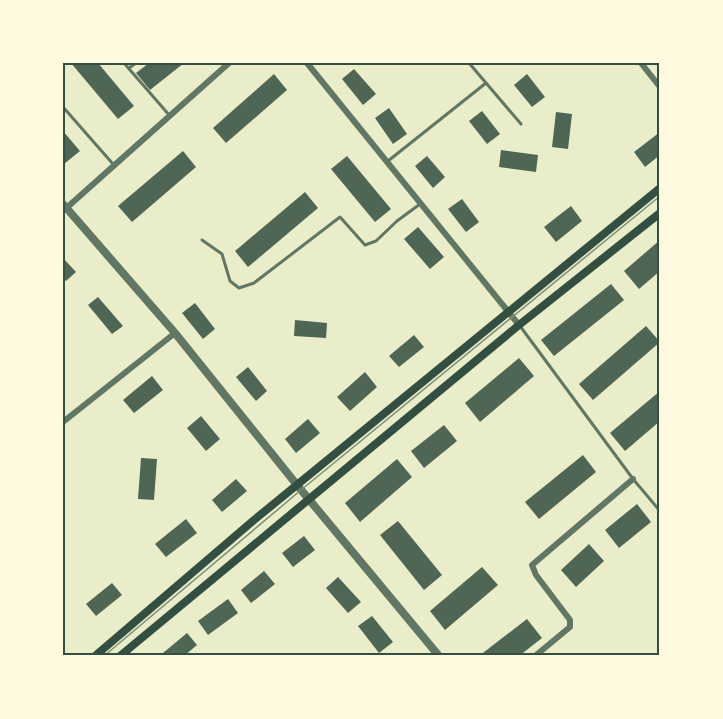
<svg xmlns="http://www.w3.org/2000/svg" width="723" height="719" viewBox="0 0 723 719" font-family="Inter,sans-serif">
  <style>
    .building { fill: #4f6655 }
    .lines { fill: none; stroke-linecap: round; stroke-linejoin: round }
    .service { stroke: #617663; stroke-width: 3 }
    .minor { stroke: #617663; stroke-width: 6 }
    .tertiary { stroke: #617663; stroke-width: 8 }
    .secondary { stroke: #344e41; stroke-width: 8 }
    .tram { stroke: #7c8e77; stroke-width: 1.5 }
    .neatline { fill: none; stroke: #344e41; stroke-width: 2 }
  </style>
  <rect width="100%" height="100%" fill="#e9edc9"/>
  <g class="building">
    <polygon points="71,63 98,63 134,106 118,119"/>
    <polygon points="149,63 184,63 150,90 136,73"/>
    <polygon points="354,69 376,94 363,105 342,79"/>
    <polygon points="274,74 287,90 226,143 213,128"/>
    <polygon points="527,74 545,97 532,107 514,85"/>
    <polygon points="389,108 407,134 393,144 375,118"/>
    <polygon points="482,111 500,134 487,144 469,121"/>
    <polygon points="556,112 572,114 568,149 552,147"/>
    <polygon points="63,131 80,151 64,164 63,162"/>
    <polygon points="660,132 660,155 645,167 634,152"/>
    <polygon points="501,150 538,155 536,172 499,167"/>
    <polygon points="183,151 196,167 132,222 118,206"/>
    <polygon points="347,156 391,209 375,222 331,169"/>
    <polygon points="427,156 445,177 433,188 415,166"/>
    <polygon points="305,192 318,208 248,267 235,251"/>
    <polygon points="462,199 479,222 466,232 448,209"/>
    <polygon points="571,206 582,221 556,242 544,227"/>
    <polygon points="418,227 444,257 430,269 404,239"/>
    <polygon points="660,240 660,271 639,289 624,271"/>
    <polygon points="63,258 76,272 66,281 63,278"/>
    <polygon points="611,284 624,300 554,356 541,340"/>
    <polygon points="98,297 123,326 112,334 88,305"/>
    <polygon points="195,303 215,329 203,339 182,313"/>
    <polygon points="295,320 327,323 326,338 294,336"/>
    <polygon points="646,326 660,342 593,400 579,384"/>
    <polygon points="414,335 424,347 399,367 389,356"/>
    <polygon points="519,358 534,376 480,422 465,403"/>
    <polygon points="248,367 267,391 256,401 236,377"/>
    <polygon points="365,372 377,387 350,411 337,397"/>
    <polygon points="152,376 163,390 134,413 123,400"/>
    <polygon points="660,391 660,421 625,451 610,433"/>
    <polygon points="201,416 220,439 206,451 187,428"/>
    <polygon points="308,419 320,433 296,453 285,439"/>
    <polygon points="444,425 457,441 424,468 411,451"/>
    <polygon points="583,455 596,472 539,519 525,502"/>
    <polygon points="141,458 157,459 154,500 138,499"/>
    <polygon points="397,459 412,477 360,522 345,503"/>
    <polygon points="236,479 247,491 222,512 212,500"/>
    <polygon points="637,504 651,522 619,548 605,530"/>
    <polygon points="186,519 197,533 166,557 155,544"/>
    <polygon points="398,521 442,575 424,590 380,535"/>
    <polygon points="304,536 315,550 293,567 282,553"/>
    <polygon points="589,544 604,561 576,587 561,570"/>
    <polygon points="482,567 498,585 445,630 430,611"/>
    <polygon points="264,571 275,584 251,603 241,590"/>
    <polygon points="338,577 361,602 348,613 326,588"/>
    <polygon points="112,583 122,595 96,616 86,604"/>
    <polygon points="228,599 238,613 208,635 198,621"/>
    <polygon points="372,616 393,642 379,653 358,626"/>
    <polygon points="527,619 542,638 519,656 479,656"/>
    <polygon points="187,633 197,645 184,656 165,656 163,653"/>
  </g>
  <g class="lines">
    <g class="service">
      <polyline points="124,63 170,116"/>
      <polyline points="469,63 521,124"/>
      <polyline points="129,68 136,63"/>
      <polyline points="63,107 113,164"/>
      <polyline points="388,161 486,83"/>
      <polyline points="202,240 222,254 230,281 239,288 254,283 340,217 365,245 376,241 397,221 420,204"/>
      <polyline points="520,326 633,479 660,511"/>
    </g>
    <g class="minor">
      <polyline points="307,63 519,325"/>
      <polyline points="641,63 660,87"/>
      <polyline points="63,211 229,63"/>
      <polyline points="63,422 175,333"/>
      <polyline points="535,656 570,627 570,620 536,575 532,565 633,479"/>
    </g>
    <polyline class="tertiary" points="63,204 175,333 297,485 439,656"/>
    <g class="secondary">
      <polyline points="95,656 254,520 660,188"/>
      <polyline points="120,656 519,325 660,213"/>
    </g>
    <polyline class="tram" points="104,656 301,490 660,196"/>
  </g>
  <rect width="723" height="719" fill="none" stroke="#fefae0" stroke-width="129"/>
  <rect x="64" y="64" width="594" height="590" class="neatline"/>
</svg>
